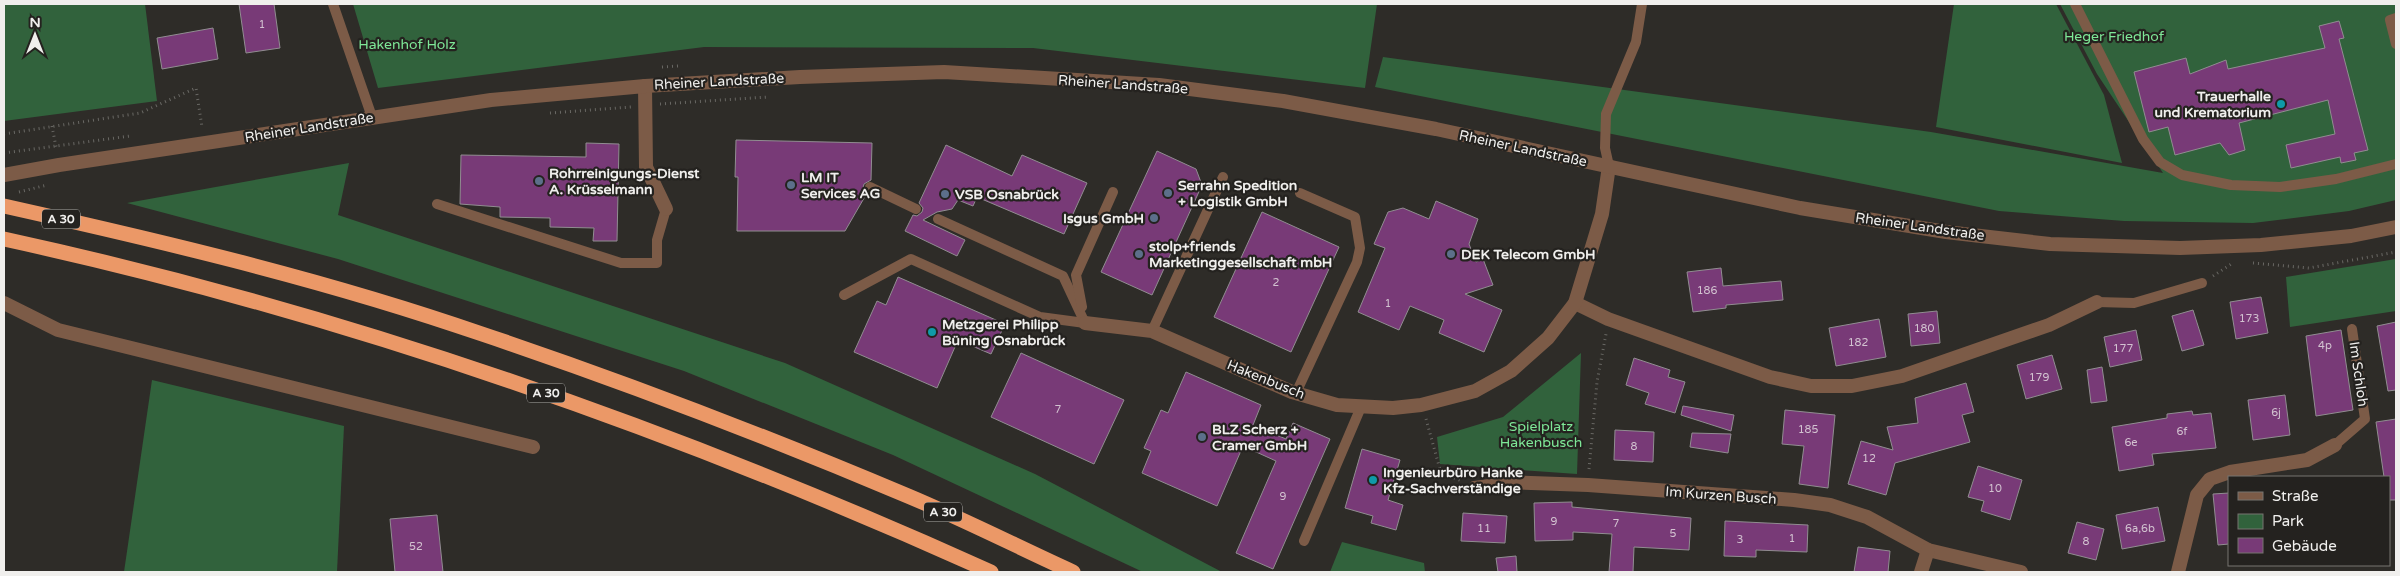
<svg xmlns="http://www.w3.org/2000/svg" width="2400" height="576" viewBox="0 0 2400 576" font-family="'Varela Round',sans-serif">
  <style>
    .green { fill: #31623c }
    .building { fill: #783a77; stroke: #918d91 }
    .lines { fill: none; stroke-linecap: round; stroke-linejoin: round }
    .path { stroke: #696864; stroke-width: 3; stroke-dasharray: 1 4; stroke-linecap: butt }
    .service { stroke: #7c5b47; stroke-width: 10 }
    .minor { stroke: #7c5b47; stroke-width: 14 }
    .tertiary { stroke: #7c5b47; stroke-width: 14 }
    .motorway { stroke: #eb9867; stroke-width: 15 }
    .culture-dot { fill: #0f9aa8; stroke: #24221f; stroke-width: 2 }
    .service-dot { fill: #5c6f8a; stroke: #24221f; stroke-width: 2 }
    .labels { text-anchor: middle; stroke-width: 4.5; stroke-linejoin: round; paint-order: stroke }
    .number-label { font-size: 11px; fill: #d2c2d0 }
    .shield { fill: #24221f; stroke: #b3b2af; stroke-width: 1 }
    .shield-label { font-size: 12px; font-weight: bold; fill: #f0efed }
    .park-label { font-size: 14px; fill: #7ee797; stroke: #24221f }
    .street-label { font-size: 14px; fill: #f0efed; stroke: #24221f }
    .poi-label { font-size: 14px; font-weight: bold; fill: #f0efed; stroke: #24221f; text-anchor: start }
  </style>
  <rect width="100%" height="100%" fill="#2e2c28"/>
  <g class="green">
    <polygon points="4,4 145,4 157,101 4,121"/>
    <polygon points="353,4 1377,4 1365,88 1033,48 704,47 378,88"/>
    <polygon points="1954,4 2056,4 2104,95 2122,163 1936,127"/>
    <polygon points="2060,4 2396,4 2396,200 2349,211 2253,223 2124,221 1999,211 1375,87 1383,57 1931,132 2163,173 2097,74"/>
    <polygon points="349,163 338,215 785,363 1035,474 1222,572 1143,572 893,455 684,371 338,259 127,203"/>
    <polygon points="2396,259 2396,311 2290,327 2286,277"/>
    <polygon points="1581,353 1577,474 1440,464 1437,437 1503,417"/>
    <polygon points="152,380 344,426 337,572 124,572"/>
    <polygon points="1342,542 1424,563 1425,572 1330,572"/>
  </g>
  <g class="building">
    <polygon points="239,4 274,4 280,48 246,53"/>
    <polygon points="2339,21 2344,38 2339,39 2368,150 2354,153 2356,160 2341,163 2340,157 2291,168 2286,145 2335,134 2328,100 2239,123 2245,150 2229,155 2220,143 2175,155 2168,127 2149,132 2134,72 2186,58 2190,74 2226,60 2228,69 2325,48 2319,26"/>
    <polygon points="213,28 218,59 162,69 157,38"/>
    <polygon points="736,140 872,143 871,180 864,184 863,188 867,193 845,231 737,231 738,177 735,177"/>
    <polygon points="586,143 619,144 617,241 593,241 594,228 550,227 550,218 500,217 500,207 460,204 461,155 586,157"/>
    <polygon points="946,145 1012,176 1022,155 1087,183 1064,234 977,197 973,206 958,200 952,209 937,212 923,220 965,240 957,256 905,231 913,215 917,216 922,212 923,208 919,203"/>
    <polygon points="1157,151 1196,169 1202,185 1152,295 1101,272"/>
    <polygon points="1436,201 1478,219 1469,244 1476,262 1483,259 1493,285 1465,294 1502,310 1484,352 1439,333 1444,320 1410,306 1399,330 1358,312 1385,248 1374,244 1388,212 1403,208 1429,219"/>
    <polygon points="1262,212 1339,247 1291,352 1214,317"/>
    <polygon points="1721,268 1723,286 1781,281 1783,300 1726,305 1726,308 1693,312 1687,272"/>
    <polygon points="898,277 1005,324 991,354 958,340 937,388 854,352 877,301 886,305"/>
    <polygon points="2261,297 2268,333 2236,339 2230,302"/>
    <polygon points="2193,310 2204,345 2182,351 2172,316"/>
    <polygon points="1937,311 1940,343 1911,346 1908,314"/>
    <polygon points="1879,319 1886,357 1836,366 1829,328"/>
    <polygon points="2396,322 2396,390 2388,391 2377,326"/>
    <polygon points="2136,330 2142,360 2110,367 2104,337"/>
    <polygon points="2341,330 2353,410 2316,416 2306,336"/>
    <polygon points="1021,353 1124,400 1094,464 991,417"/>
    <polygon points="2052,355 2062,389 2026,399 2017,365"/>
    <polygon points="1634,358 1670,370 1668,377 1685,382 1675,413 1645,404 1649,393 1626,385"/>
    <polygon points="2102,367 2107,401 2091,403 2087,370"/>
    <polygon points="1186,372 1261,405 1253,425 1286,439 1293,423 1330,439 1273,569 1236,553 1276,461 1243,446 1217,506 1142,473 1151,451 1144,448 1161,410 1168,413"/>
    <polygon points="1966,383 1974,412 1962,415 1970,442 1895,463 1886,495 1848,484 1861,441 1893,450 1887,427 1918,423 1915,398"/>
    <polygon points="2285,395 2290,435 2253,440 2248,400"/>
    <polygon points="1683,406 1734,415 1731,431 1681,415"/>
    <polygon points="1785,410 1835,415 1828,488 1799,484 1804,446 1782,444"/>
    <polygon points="2192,411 2193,415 2211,413 2216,448 2152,454 2154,465 2119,471 2112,427 2167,418 2167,414"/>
    <polygon points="2396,419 2396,500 2389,500 2389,477 2384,477 2376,422"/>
    <polygon points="1615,430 1654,432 1653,462 1614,460"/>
    <polygon points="1692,433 1731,434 1728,453 1690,447"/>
    <polygon points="1362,449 1400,460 1388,500 1403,505 1396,530 1371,523 1373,516 1345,508"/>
    <polygon points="1978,466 2022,480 2010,520 1981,511 1984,501 1968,497"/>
    <polygon points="2229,493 2229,544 2218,545 2213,494"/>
    <polygon points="1572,502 1572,507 1691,518 1689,550 1634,547 1633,572 1609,572 1612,534 1573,532 1573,540 1535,541 1534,503"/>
    <polygon points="2158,507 2165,541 2122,549 2116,515"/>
    <polygon points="1463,513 1507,516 1505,543 1461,541"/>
    <polygon points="437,515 443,572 395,572 390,519"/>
    <polygon points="1725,521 1808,525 1807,552 1756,550 1756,557 1724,556"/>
    <polygon points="2077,522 2104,529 2096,560 2068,553"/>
    <polygon points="1858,547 1890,551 1888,572 1854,572"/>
    <polygon points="1516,556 1517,572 1498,572 1496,558"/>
  </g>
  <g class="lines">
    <g class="path">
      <polyline points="662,67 678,66"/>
      <polyline points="660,104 768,97"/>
      <polyline points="550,113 631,107"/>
      <polyline points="52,126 56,147"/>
      <polyline points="4,134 140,113 196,88 202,127"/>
      <polyline points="4,153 130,136"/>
      <polyline points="19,192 47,185"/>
      <polyline points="2253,263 2309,268 2396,252"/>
      <polyline points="2213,276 2233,263"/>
      <polyline points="1426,419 1441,473 1462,481"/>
      <polyline points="1589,469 1597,382 1606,334"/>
    </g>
    <g class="service">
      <polyline points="333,4 372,117"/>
      <polyline points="2075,4 2143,139 2160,162 2182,175 2231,185 2280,187 2336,179 2396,164"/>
      <polyline points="2396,18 2390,20 2396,44"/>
      <polyline points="1609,166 1605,148 1606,114 1636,42 1642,4"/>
      <polyline points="870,187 916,209"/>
      <polyline points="437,204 621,263 657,263 657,240 666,209"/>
      <polyline points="938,219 1063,276 1085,323"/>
      <polyline points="844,295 911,259 1040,317 1085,323"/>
      <polyline points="2097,302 2134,303 2202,283"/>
      <polyline points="1082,307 1076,275 1113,192"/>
      <polyline points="1152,331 1223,177"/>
      <polyline points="1296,393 1357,262 1360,248 1355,217 1300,193"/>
      <polyline points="2335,445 2365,419 2352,329"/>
      <polyline points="1474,486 1504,482"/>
      <polyline points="1304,541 1361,407"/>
    </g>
    <g class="minor">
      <polyline points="645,86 646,167 666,209"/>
      <polyline points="4,303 58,330 533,447"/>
      <polyline points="1575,303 1608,319 1770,377 1811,386 1852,386 1902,376 2049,325 2097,302"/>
      <polyline points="1085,323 1152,331 1292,392 1337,405 1393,408 1421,405 1475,391 1511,371 1548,338 1575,303 1602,214 1609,166"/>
      <polyline points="1504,482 1588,485 1794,500 1830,505 1867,517 1928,550 2021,572"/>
      <polyline points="1921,572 1928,550"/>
      <polyline points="2178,572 2197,495 2210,479 2230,472 2307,460 2335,445"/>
    </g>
    <polyline class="tertiary" points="4,175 59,165 491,100 645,86 800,77 944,72 1159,85 1283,101 1436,129 1800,208 1946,232 2050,244 2180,248 2261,245 2351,236 2396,227"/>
    <g class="motorway">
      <path d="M 4,206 C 165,242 326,280 482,334 C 625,382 768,437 908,496 C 963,519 1018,547 1073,572"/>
      <path d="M 4,239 C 344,313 674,429 991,572"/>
    </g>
  </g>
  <g class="culture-dot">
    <circle cx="2281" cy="104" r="5"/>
    <circle cx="932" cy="332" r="5"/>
    <circle cx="1373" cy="480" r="5"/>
  </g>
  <g class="service-dot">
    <circle cx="539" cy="181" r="5"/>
    <circle cx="791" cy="185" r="5"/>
    <circle cx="1168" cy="193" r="5"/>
    <circle cx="945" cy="194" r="5"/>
    <circle cx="1154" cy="218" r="5"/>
    <circle cx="1139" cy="254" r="5"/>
    <circle cx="1451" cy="254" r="5"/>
    <circle cx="1202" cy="437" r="5"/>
  </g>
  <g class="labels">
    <g class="number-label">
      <text x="262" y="28">1</text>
      <text x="1276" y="286">2</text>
      <text x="1707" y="294">186</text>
      <text x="1388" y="307">1</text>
      <text x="2249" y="322">173</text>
      <text x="1924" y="332">180</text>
      <text x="1858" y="346">182</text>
      <text x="2325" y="349">4p</text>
      <text x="2123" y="352">177</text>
      <text x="2039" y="381">179</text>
      <text x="1058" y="413">7</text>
      <text x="2276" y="416">6j</text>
      <text x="1808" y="433">185</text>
      <text x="2182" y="435">6f</text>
      <text x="2131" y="446">6e</text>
      <text x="1634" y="450">8</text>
      <text x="1869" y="462">12</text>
      <text x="1995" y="492">10</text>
      <text x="1283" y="500">9</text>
      <text x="1554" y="525">9</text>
      <text x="1616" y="527">7</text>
      <text x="1484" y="532">11</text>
      <text x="2140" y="532">6a,6b</text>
      <text x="1673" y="537">5</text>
      <text x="1792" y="542">1</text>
      <text x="1740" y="543">3</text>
      <text x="2086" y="545">8</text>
      <text x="416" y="550">52</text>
    </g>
    <g class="shield">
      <rect x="42" y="209.5" width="38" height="19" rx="4"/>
      <rect x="527" y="383.5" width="38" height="19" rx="4"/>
      <rect x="924" y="502.5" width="38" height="19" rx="4"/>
    </g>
    <g class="shield-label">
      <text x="61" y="223">A 30</text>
      <text x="546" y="397">A 30</text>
      <text x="943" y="516">A 30</text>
    </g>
    <g class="park-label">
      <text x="2114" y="41">Heger Friedhof</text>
      <text x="407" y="49">Hakenhof Holz</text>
      <text x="1541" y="431">Spielplatz<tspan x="1541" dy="16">Hakenbusch</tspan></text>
    </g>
    <g class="street-label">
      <text transform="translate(719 81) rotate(-3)" y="5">Rheiner Landstraße</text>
      <text transform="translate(1123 84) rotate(4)" y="5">Rheiner Landstraße</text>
      <text transform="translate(309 127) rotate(-9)" y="5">Rheiner Landstraße</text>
      <text transform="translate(1523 148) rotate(12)" y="5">Rheiner Landstraße</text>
      <text transform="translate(1920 226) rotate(8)" y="5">Rheiner Landstraße</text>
      <text transform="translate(2359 374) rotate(82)" y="5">Im Schloh</text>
      <text transform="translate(1266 379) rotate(22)" y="5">Hakenbusch</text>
      <text transform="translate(1721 495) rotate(4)" y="5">Im Kurzen Busch</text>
    </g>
    <g class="poi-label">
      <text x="2271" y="101" text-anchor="end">Trauerhalle<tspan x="2271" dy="16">und Krematorium</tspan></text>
      <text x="549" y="178">Rohrreinigungs-Dienst<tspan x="549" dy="16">A. Krüsselmann</tspan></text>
      <text x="801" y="182">LM IT<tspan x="801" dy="16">Services AG</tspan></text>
      <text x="1178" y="190">Serrahn Spedition<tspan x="1178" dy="16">+ Logistik GmbH</tspan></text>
      <text x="955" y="199">VSB Osnabrück</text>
      <text x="1144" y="223" text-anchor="end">Isgus GmbH</text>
      <text x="1149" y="251">stolp+friends<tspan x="1149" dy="16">Marketinggesellschaft mbH</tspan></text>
      <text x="1461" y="259">DEK Telecom GmbH</text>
      <text x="942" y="329">Metzgerei Philipp<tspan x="942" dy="16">Büning Osnabrück</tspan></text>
      <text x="1212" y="434">BLZ Scherz +<tspan x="1212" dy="16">Cramer GmbH</tspan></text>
      <text x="1383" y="477">Ingenieurbüro Hanke<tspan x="1383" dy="16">Kfz-Sachverständige</tspan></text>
    </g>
  </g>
  <rect width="2400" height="576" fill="none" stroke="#f0efed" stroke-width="10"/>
  <rect x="2228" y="476" width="162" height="90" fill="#24221f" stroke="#767471"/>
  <rect x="2238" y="492" width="25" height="8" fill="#7c5b47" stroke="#767471"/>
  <text x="2272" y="501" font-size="15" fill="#f0efed">Straße</text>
  <rect x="2238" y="514" width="25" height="15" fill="#31623c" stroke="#767471"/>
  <text x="2272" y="526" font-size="15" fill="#f0efed">Park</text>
  <rect x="2238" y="538" width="25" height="15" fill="#783a77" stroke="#767471"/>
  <text x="2272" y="551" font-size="15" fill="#f0efed">Gebäude</text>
  <g transform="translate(35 35)" stroke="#24221f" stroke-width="4" paint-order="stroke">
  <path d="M0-4L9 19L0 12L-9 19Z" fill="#f0efed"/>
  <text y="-8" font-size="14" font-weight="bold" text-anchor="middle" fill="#f0efed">N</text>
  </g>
</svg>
